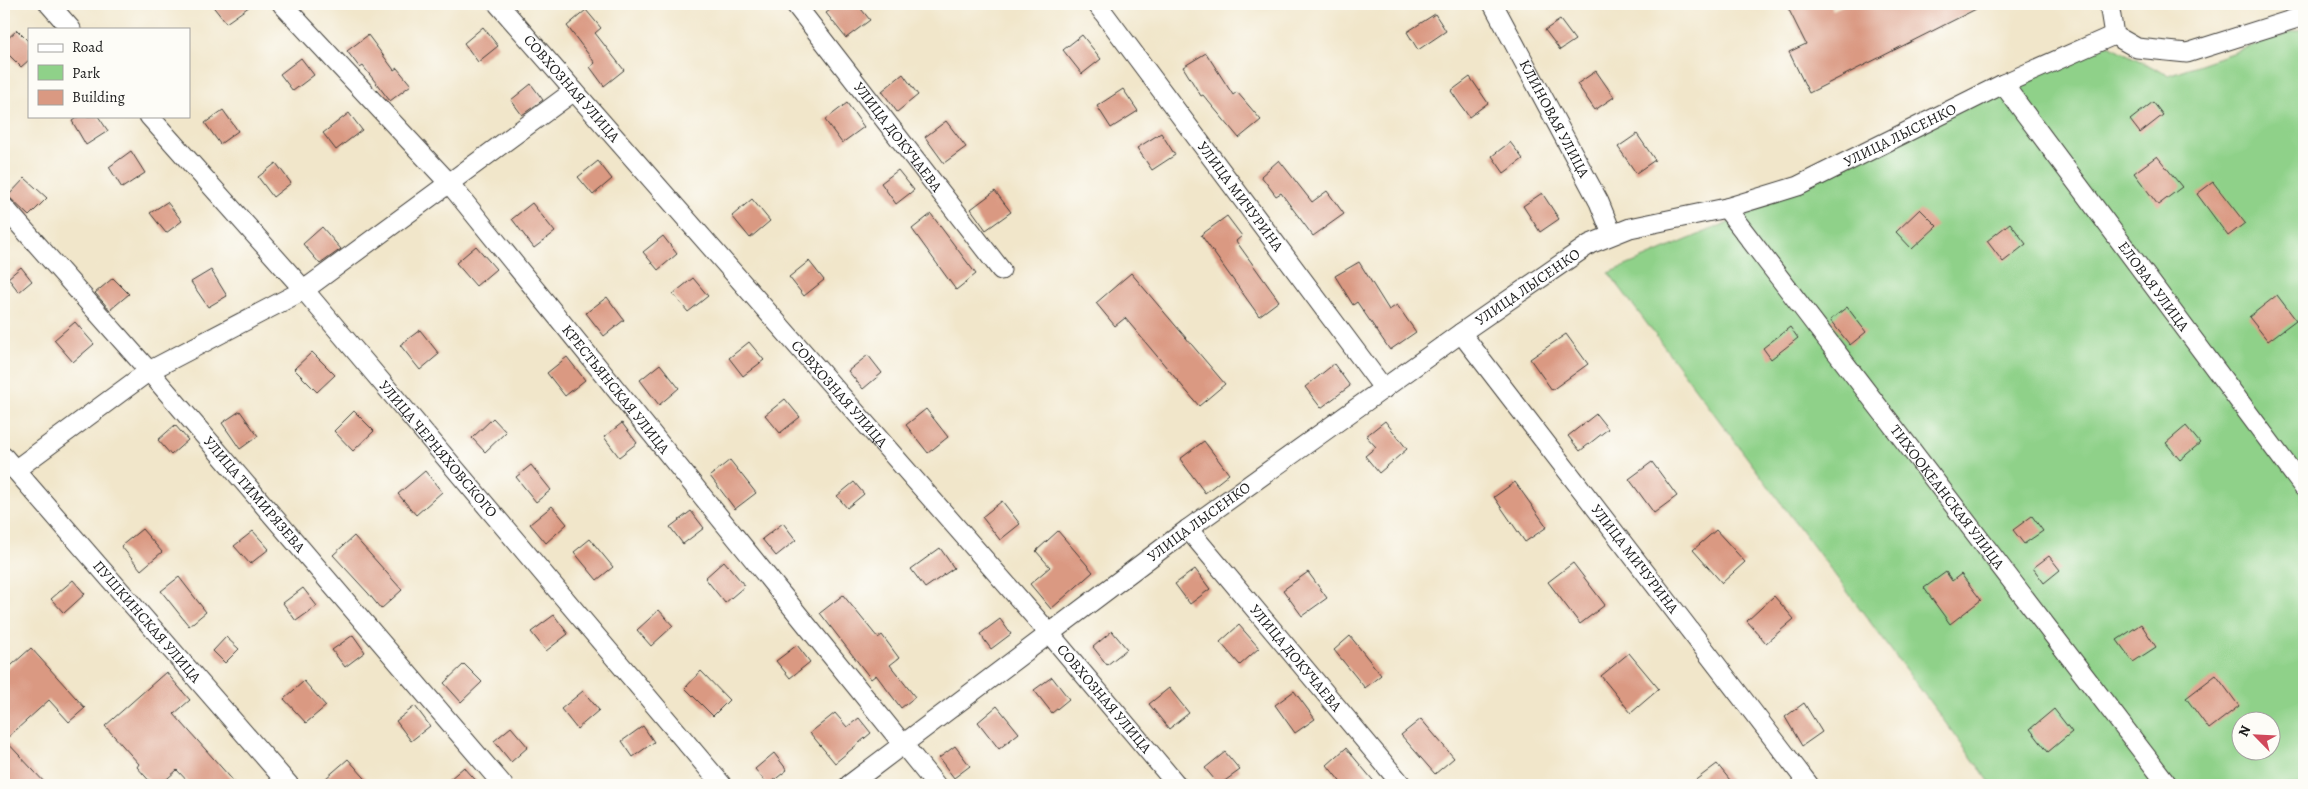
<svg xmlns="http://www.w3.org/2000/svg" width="2308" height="789" viewBox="0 0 2308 789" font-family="Alegreya,serif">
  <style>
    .green { fill: #8fd189; stroke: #567652; fill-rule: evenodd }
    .building { fill: #da9982 }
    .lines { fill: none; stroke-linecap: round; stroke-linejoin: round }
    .minor-casing { stroke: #3c3a36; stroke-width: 21 }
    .minor { stroke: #fff; stroke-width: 19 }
    .labels { text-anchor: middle; stroke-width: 4; stroke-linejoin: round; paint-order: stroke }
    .street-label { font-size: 15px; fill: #1c1c1c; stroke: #fdfcf7 }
  </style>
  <rect width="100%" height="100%" fill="#fdfcf7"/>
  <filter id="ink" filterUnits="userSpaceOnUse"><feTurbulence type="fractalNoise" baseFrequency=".02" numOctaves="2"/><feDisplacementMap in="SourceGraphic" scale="10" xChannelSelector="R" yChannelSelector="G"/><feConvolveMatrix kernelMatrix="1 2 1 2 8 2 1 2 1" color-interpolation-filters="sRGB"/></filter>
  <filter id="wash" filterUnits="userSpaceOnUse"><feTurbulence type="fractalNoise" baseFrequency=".0096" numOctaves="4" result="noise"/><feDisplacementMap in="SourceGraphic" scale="20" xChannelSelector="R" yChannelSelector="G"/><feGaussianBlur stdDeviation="1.12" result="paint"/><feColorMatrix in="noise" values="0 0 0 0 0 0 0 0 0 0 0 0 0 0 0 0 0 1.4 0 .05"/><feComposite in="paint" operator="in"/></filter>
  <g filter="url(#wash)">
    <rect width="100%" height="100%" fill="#f1e6ca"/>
    <path class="green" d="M 2304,28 L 2304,785 L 1992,785 L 1609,273 L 1736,219 L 2101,41 L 2168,75 ZM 2240,722 L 2270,722 L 2270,752 L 2240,752 Z"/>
    <g id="blocks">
      <g class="building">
        <polygon points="211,4 253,4 226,23"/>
        <polygon points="838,4 857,4 870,20 846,38 826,13"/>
        <polygon points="1786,4 1829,4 1833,10 1846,4 1986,4 1809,93 1789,52 1806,44"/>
        <polygon points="586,10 601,28 595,33 624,70 604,86 590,67 595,63 567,26"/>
        <polygon points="1435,14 1446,31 1418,50 1407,32"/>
        <polygon points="1560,20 1575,40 1560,50 1545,30"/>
        <polygon points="483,27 498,46 478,62 464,43"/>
        <polygon points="17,30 29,42 29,60 21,67 4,50 4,42"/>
        <polygon points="368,35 394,70 397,68 411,85 390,101 363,66 360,68 347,51"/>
        <polygon points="1082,35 1101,59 1082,74 1063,50"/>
        <polygon points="1206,53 1233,95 1237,92 1261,120 1239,138 1203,95 1201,96 1183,67"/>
        <polygon points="301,58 314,75 293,91 280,74"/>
        <polygon points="1596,71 1614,97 1595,110 1577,84"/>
        <polygon points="903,74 918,95 897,112 882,91"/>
        <polygon points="1470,77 1488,103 1469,117 1451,91"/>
        <polygon points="531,84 543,100 522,115 511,100"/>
        <polygon points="1123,89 1138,111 1111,128 1097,106"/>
        <polygon points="2153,102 2163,115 2140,133 2130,120"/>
        <polygon points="847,103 864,127 842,143 825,120"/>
        <polygon points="223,110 238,131 220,144 205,123"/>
        <polygon points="349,113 362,130 336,150 323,133"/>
        <polygon points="79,116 98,116 108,131 86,145 72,121"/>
        <polygon points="946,121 966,147 944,163 925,137"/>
        <polygon points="1161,133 1175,155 1152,170 1137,148"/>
        <polygon points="1637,134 1655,160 1636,173 1618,147"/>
        <polygon points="1510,142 1523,159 1504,173 1492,156"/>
        <polygon points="131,151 145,173 122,188 109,167"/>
        <polygon points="2157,156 2182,187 2158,205 2134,173"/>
        <polygon points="1279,160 1312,202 1327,191 1344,214 1313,236 1281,193 1276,196 1261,176"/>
        <polygon points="598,161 612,179 593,195 578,177"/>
        <polygon points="276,163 291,183 273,197 258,177"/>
        <polygon points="898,170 914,190 896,204 881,183"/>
        <polygon points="25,178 47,198 29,216 8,196"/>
        <polygon points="2213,182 2245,223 2228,236 2197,194"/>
        <polygon points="995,191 1011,212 986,230 971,209"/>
        <polygon points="1542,193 1559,219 1540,232 1523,206"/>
        <polygon points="752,199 770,221 750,238 732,216"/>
        <polygon points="167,202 182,221 166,233 150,213"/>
        <polygon points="532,203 555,232 534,248 512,219"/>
        <polygon points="1920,209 1937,226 1912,249 1896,232"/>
        <polygon points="931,214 976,274 956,290 912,229"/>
        <polygon points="1227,216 1242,236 1236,241 1279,301 1259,316 1201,235"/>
        <polygon points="2010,223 2026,244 2003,262 1987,241"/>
        <polygon points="322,227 341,249 320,264 303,244"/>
        <polygon points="663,236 677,254 658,270 643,252"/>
        <polygon points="476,246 496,269 476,286 456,263"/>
        <polygon points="809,261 824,280 804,296 789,277"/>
        <polygon points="1359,262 1389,310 1397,305 1416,332 1390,350 1357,302 1353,305 1335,276"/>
        <polygon points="21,267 32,281 19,292 8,278"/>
        <polygon points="211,270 227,296 208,307 191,282"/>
        <polygon points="1131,273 1225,384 1199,406 1125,318 1115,326 1096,303"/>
        <polygon points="113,278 129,294 110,310 95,293"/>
        <polygon points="693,278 708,296 688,312 673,294"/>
        <polygon points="2277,295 2296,320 2268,341 2249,317"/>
        <polygon points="607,297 624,320 604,336 586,313"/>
        <polygon points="1847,307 1866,332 1850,345 1830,320"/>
        <polygon points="75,322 94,344 73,362 54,340"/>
        <polygon points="1790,327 1798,338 1771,359 1763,348"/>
        <polygon points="420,330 439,354 420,370 400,345"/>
        <polygon points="1566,334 1588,364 1552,390 1530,359"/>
        <polygon points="749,342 764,360 743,376 729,358"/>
        <polygon points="312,352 335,375 317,392 294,369"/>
        <polygon points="868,355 882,373 863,389 848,371"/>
        <polygon points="567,357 585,380 565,396 547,373"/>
        <polygon points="660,364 679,388 659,405 640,380"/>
        <polygon points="1334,364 1350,386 1321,408 1305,387"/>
        <polygon points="785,399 800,417 780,433 765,415"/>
        <polygon points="926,409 948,437 928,453 906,425"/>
        <polygon points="240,411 258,436 240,449 222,423"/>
        <polygon points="354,411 374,431 353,451 334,431"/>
        <polygon points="1596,414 1608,429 1580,451 1568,436"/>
        <polygon points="493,418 506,432 485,452 472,438"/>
        <polygon points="1385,421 1407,449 1379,473 1365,456 1376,447 1366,436"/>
        <polygon points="622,423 637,443 619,457 604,437"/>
        <polygon points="175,425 188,440 171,455 158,440"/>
        <polygon points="2186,426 2200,443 2180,460 2166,443"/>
        <polygon points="1204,441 1229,474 1205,493 1180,459"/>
        <polygon points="730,460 756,493 735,509 710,476"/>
        <polygon points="1652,462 1677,496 1654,513 1629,479"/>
        <polygon points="531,465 551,490 536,502 516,477"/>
        <polygon points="425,471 442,492 416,515 398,494"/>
        <polygon points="854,482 864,494 847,508 837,496"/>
        <polygon points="1515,482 1547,527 1525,542 1494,497"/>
        <polygon points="1002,501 1020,524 1000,540 982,517"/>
        <polygon points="552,506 567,524 546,543 530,524"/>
        <polygon points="691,511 704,528 683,544 670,527"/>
        <polygon points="2032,516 2043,531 2024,544 2013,530"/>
        <polygon points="783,523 796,540 776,556 762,539"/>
        <polygon points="142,529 162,552 141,570 121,546"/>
        <polygon points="1716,530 1745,562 1722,583 1693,550"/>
        <polygon points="253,531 269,549 250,564 234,546"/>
        <polygon points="1058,531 1093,572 1051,609 1030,584 1050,567 1036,551"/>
        <polygon points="354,536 402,590 381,609 368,593 333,555"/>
        <polygon points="590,539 613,567 597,580 574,552"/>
        <polygon points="940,548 954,568 925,588 911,569"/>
        <polygon points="2049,556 2060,570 2044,583 2033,568"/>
        <polygon points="724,561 745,586 725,603 705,578"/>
        <polygon points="1573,563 1605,605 1580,624 1548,582"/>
        <polygon points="1195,569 1210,589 1190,604 1175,584"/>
        <polygon points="1308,572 1327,598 1302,616 1283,590"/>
        <polygon points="1946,572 1952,581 1961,574 1981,600 1950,624 1924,588"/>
        <polygon points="179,577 206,612 189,626 161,591"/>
        <polygon points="73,580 85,594 64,613 51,599"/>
        <polygon points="303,588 317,606 296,621 283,603"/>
        <polygon points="843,595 878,638 882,635 899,658 890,665 915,697 901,708 876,675 871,679 820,613"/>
        <polygon points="1774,596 1794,619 1766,643 1747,621"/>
        <polygon points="659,610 673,626 651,646 637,630"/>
        <polygon points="554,615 568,634 546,651 531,632"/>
        <polygon points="1000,619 1011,634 991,649 980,634"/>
        <polygon points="2141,624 2156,647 2133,662 2117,640"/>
        <polygon points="1239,625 1259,648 1240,665 1220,642"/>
        <polygon points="1112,631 1127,649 1107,665 1093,647"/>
        <polygon points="353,635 365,652 345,667 332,650"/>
        <polygon points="1350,636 1381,675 1365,688 1334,650"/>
        <polygon points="226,637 239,649 225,663 213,651"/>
        <polygon points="797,645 810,662 790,678 776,661"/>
        <polygon points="31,648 85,708 69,722 49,700 5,740 47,785 4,785 4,672"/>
        <polygon points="1629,653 1659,689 1631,713 1601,676"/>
        <polygon points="464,664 482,682 461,702 444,683"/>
        <polygon points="701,671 729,700 713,716 685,688"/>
        <polygon points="166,672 190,700 174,714 237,785 191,785 177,770 160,785 153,785 137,767 139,764 105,726"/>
        <polygon points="2216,675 2239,706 2209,729 2186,698"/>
        <polygon points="1052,677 1069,699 1052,713 1034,690"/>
        <polygon points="304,681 326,706 306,723 284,699"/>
        <polygon points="1169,688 1189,713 1169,729 1149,704"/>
        <polygon points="583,691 599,710 577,729 561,709"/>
        <polygon points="1294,691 1315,719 1295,733 1275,705"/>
        <polygon points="1804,703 1822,732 1802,746 1785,717"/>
        <polygon points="415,706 430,726 411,741 396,721"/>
        <polygon points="997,706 1019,733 999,749 978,722"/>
        <polygon points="2054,709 2072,732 2048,752 2030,729"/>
        <polygon points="835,713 847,727 859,718 871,733 835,763 810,733"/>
        <polygon points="1421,719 1454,758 1435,774 1401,735"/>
        <polygon points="643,726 654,742 633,757 622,741"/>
        <polygon points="511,727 528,747 511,762 494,741"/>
        <polygon points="955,746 970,766 954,778 939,758"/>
        <polygon points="1346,748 1377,785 1343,785 1327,765"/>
        <polygon points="1225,752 1240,770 1219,785 1205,768"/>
        <polygon points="774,753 787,770 768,785 755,769"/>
        <polygon points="348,759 371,785 318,785"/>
        <polygon points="1717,764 1734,785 1689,785"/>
        <polygon points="464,767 480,785 443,785"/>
      </g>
    </g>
  </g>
  <g filter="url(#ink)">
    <use href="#blocks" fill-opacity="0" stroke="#3c3a36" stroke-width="1"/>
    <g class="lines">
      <g class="minor-casing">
        <g id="minor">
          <polyline points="49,4 71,29"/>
          <path id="s1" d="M 282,4 L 449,183 L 936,785"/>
          <path id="s2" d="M 498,4 L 1049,633 L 1177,785"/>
          <path id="s3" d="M 795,4 L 1001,270"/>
          <path id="s4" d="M 1097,4 L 1384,389"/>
          <path id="s5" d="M 1493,4 L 1599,202 L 1612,234"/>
          <polyline points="2109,4 2114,35"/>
          <path id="s6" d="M 2003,84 L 2304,488"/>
          <path id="s7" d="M 149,116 L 304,290 L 722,785"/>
          <path id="s8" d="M 4,207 L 149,371 L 503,785"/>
          <path id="s9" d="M 1726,208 L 2168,785"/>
          <path id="s10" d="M 1461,333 L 1809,785"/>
          <path id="s11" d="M 4,457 L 289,785"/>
          <polyline points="15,470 149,371 304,290 574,91"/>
          <path id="s12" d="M 1188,529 L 1402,785"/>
          <path id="s13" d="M 849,785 L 1188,529 L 1461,333 L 1590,244 L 1630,228 L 1726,208 L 1798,186 L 2003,84 L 2114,35 L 2137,48 L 2187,53 L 2304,16"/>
        </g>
      </g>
      <use href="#minor" class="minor"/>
    </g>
  </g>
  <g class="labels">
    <g class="street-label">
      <text dy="5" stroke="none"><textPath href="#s2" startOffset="112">СОВХОЗНАЯ УЛИЦА</textPath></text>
      <text dy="5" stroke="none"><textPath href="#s5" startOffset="130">КЛИНОВАЯ УЛИЦА</textPath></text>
      <text dy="5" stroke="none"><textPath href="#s13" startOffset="1248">УЛИЦА ЛЫСЕНКО</textPath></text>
      <text dy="5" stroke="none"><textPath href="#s3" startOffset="168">УЛИЦА ДОКУЧАЕВА</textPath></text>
      <text dy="5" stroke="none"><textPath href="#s4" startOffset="240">УЛИЦА МИЧУРИНА</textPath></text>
      <text dy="5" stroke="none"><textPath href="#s6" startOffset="252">ЕЛОВАЯ УЛИЦА</textPath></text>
      <text dy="5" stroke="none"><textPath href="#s13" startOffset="842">УЛИЦА ЛЫСЕНКО</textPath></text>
      <text dy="5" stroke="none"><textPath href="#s1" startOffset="510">КРЕСТЬЯНСКАЯ УЛИЦА</textPath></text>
      <text dy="5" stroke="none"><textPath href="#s2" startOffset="518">СОВХОЗНАЯ УЛИЦА</textPath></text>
      <text dy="5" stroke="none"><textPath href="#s7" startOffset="441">УЛИЦА ЧЕРНЯХОВСКОГО</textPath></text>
      <text dy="5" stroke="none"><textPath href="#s8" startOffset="381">УЛИЦА ТИМИРЯЗЕВА</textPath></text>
      <text dy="5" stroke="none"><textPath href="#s9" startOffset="364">ТИХООКЕАНСКАЯ УЛИЦА</textPath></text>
      <text dy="5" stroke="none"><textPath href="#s13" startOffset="438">УЛИЦА ЛЫСЕНКО</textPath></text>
      <text dy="5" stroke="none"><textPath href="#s10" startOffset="285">УЛИЦА МИЧУРИНА</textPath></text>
      <text dy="5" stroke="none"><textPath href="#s11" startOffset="218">ПУШКИНСКАЯ УЛИЦА</textPath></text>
      <text dy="5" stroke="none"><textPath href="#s12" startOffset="168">УЛИЦА ДОКУЧАЕВА</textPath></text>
      <text dy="5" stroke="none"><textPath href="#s2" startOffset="922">СОВХОЗНАЯ УЛИЦА</textPath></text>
    </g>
  </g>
  <rect width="2308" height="789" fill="none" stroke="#fdfcf7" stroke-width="20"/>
  <rect x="28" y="28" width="162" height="90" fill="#fdfcf7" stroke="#a3a29f"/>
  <rect x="38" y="44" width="25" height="8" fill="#ffffff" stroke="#a3a29f"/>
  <text x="72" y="52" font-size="15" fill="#1c1c1c">Road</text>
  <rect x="38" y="65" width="25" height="15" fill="#8fd189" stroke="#a3a29f"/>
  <text x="72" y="78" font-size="15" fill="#1c1c1c">Park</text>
  <rect x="38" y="90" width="25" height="15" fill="#da9982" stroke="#a3a29f"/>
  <text x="72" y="102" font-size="15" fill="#1c1c1c">Building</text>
  <g transform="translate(2256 736) rotate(294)"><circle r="24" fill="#fdfcf7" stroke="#a3a29f"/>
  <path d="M0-4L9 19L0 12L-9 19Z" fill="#d1495b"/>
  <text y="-8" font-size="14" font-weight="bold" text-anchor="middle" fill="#1c1c1c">N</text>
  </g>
</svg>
